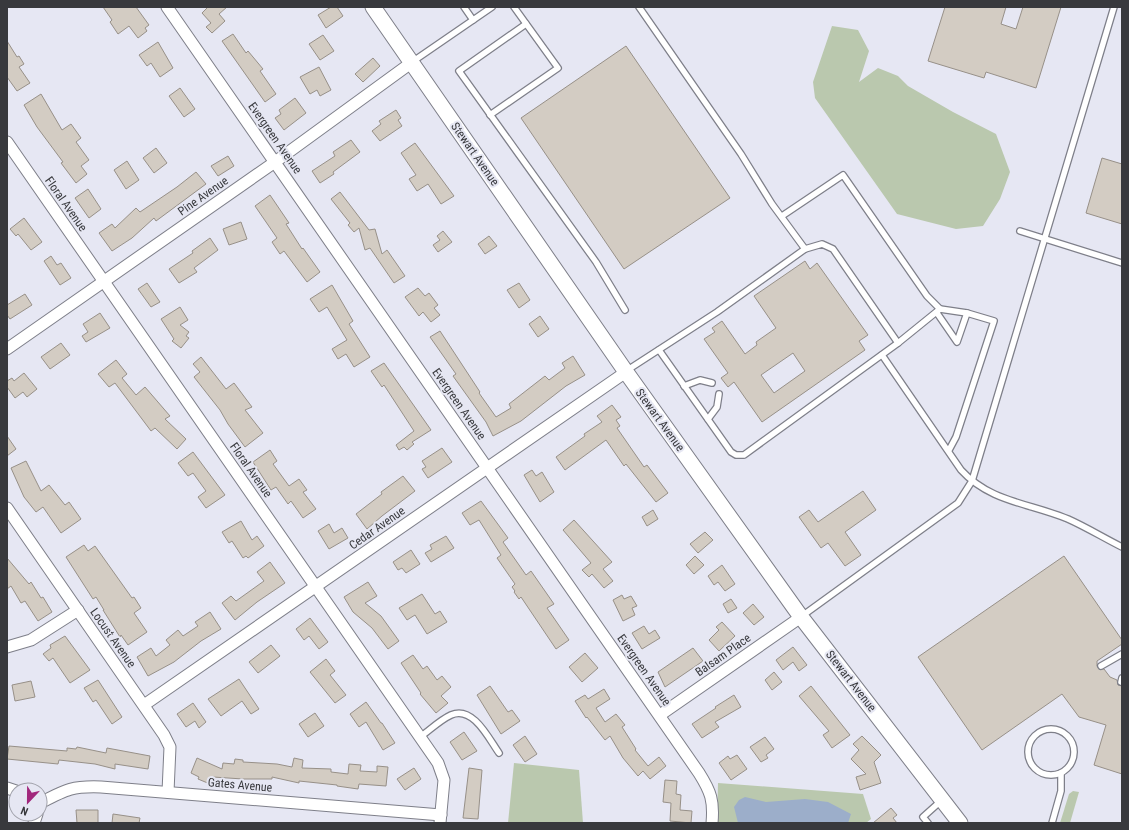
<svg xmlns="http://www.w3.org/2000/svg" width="1129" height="830" viewBox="0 0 1129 830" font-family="'Roboto Condensed',sans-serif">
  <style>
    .green { fill: #bac8ae }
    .water { fill: #9caeca }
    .building { fill: #d3ccc3; stroke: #979088; fill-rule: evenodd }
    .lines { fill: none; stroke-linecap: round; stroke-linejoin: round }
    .service-casing { stroke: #7e7f89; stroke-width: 8 }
    .minor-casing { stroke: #7e7f89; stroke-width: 13 }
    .secondary-casing { stroke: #7e7f89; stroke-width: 17 }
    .service { stroke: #fff; stroke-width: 5.5 }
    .minor { stroke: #fff; stroke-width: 11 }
    .secondary { stroke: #fff; stroke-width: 15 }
    .labels { text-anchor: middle; stroke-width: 4; stroke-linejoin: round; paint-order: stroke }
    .street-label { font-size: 12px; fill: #38393d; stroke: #e6e7f3 }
  </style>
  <rect width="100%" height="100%" fill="#e6e7f3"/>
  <g class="green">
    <polygon points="832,26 858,30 869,51 859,82 878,68 898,76 908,86 953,112 996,134 1010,172 1000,199 983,226 956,229 897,214 815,98 813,82"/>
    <polygon points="514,763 579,770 583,823 508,823"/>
    <polygon points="718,783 863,794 871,819 866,823 717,823"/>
    <polygon points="1073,791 1079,792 1070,823 1060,823 1069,794"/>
  </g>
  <polygon class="water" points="745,797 766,802 805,799 828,802 851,814 848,823 738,823 734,807 739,800"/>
  <g class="building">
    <polygon points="103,7 136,7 149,25 145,28 147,31 138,38 129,26 118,34 110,22 112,20"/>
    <polygon points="208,7 227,7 219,14 225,21 212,33 206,27 211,23 202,13"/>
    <polygon points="331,7 337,7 343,16 326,28 318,15"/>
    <polygon points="945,7 1006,7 1001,24 1016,29 1023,7 1061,7 1036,88 986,72 984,78 928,61"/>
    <polygon points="233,34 246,53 248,51 263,69 260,71 276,94 265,102 222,41"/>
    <polygon points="323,35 334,51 320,60 309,44"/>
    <polygon points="7,41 17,57 19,56 24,64 19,67 30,83 17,91 7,77"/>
    <polygon points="158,42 173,68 160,77 151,63 147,66 139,55"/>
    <polygon points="626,46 730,198 624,269 521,118"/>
    <polygon points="373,58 380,66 363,82 355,74"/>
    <polygon points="319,67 331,90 320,96 317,90 310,94 300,77"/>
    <polygon points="180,88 195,109 184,117 169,96"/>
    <polygon points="41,94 62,130 71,124 81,138 76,142 89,160 81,166 87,174 76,183 61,163 63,162 37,127 24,105"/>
    <polygon points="295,98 306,113 284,130 275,118 281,114 279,110"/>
    <polygon points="396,110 401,118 398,120 402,126 380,141 372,131 381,124 379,121"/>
    <polygon points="351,140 360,152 333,172 334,174 320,183 312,171 335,156 333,152"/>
    <polygon points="415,143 454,196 441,204 428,184 417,191 409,179 416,175 401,153"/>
    <polygon points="156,148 167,163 154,173 143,158"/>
    <polygon points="228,156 234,166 218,176 211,166"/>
    <polygon points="1102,158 1122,164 1122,224 1086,213"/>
    <polygon points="127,161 139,180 126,189 114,170"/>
    <polygon points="196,172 206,184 156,221 154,218 132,238 112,251 99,233 112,224 115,228 136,208 140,212 177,187"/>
    <polygon points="88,189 101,209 89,218 75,198"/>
    <polygon points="340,192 369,230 375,229 382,254 387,250 405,276 394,283 370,248 365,250 359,228 354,232 348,225 350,223 331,199"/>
    <polygon points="270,195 289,223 286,224 302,249 303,248 320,272 307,282 284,251 280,254 272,242 277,238 255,206"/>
    <polygon points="24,218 42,242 31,250 18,234 16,236 10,229"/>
    <polygon points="241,222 247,239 229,245 223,229"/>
    <polygon points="443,231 452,242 438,252 433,245 440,240 437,236"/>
    <polygon points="489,236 497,246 485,254 478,244"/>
    <polygon points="210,238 218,250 194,268 197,272 179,283 169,269 193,253 192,251"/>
    <polygon points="51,256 57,265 61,263 71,278 60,285 44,261"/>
    <path d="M 805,261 L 810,269 L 817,263 L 868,335 L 859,341 L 865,350 L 762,422 L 734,382 L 728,387 L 721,378 L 728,373 L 704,339 L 715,332 L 712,328 L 722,321 L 745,354 L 757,345 L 756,342 L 776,328 L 754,296 ZM 793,353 L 805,371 L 774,393 L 761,375 Z"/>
    <polygon points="147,283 160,302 151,307 138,289"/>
    <polygon points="519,283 530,300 519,308 507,290"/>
    <polygon points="332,285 353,321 349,324 370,357 354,367 346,354 338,359 332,349 347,340 327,307 319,312 310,299"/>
    <polygon points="418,288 425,296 429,293 438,305 434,308 440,315 431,322 423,312 419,316 405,297"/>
    <polygon points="25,294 32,305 10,319 7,315 7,305"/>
    <polygon points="180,307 188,320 180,325 189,332 186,336 189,338 181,348 172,341 174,339 161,319"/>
    <polygon points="100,313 110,328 86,342 82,336 88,332 83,324"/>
    <polygon points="540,316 549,329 538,337 529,324"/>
    <polygon points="440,331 480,392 479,393 496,417 511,408 509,404 545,376 549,380 565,368 562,363 573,356 585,375 566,386 521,421 493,436 486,422 453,376 456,374 430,337"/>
    <polygon points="61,343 70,355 50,369 41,357"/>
    <polygon points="201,357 226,389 234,383 252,407 245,410 263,433 245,447 228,424 220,410 194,377 200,372 193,364"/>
    <polygon points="116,360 127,374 122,378 136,395 145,387 170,416 165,419 186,439 177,449 155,428 151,431 115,383 109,387 98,374"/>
    <polygon points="384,363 431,430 412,442 414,444 407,450 404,447 399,450 396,445 414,431 384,385 382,387 371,371"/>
    <polygon points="24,373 37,389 27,397 23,392 15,398 7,387 7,381 12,378 14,381"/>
    <polygon points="612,405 621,417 616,420 620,426 617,428 644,467 647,465 668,493 656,502 626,464 624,466 606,440 565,470 556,457 585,436 584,434 602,422 597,416"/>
    <polygon points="7,436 16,449 7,456"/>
    <polygon points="442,448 452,462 428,478 422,469 426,467 422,461"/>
    <polygon points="270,450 277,461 273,464 289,486 299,479 307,490 303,492 316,509 303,518 291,501 288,504 276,487 271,490 253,462"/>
    <polygon points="193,452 225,495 206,508 198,497 206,491 193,473 188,476 178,463"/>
    <polygon points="26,461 41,491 49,485 65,505 69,502 81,519 61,533 43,507 36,512 24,497 11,468"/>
    <polygon points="532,470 536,476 542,472 554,492 540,502 524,475"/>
    <polygon points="403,476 415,491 382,516 367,529 356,514 382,494 381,492"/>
    <polygon points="863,491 876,510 845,532 861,555 845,566 828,543 821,548 799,517 809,510 818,522"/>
    <polygon points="481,501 508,538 503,542 526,575 531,571 554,604 547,608 569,640 556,649 521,597 519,599 514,592 515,591 512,587 515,584 497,558 501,555 479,520 470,525 462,513"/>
    <polygon points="653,510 658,519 647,526 642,517"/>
    <polygon points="574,520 612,562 603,569 613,581 604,588 592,574 589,577 582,570 591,563 563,530"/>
    <polygon points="241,521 252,540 257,536 264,546 248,558 246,556 243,558 232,541 229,543 222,532"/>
    <polygon points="329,524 334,533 342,528 348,538 329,549 318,531"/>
    <polygon points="705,532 713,540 698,553 690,544"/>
    <polygon points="446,536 454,548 431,562 425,553 432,549 430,545"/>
    <polygon points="84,545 88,551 95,546 132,598 134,597 141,608 134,613 147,632 128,645 121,635 120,637 103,610 104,610 96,597 93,599 66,557"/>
    <polygon points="411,550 420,564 406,573 402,568 398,570 393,562"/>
    <polygon points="695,556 704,565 694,574 686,565"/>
    <polygon points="1064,556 1122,640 1122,644 1097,661 1097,666 1099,669 1104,669 1110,677 1117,680 1118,685 1122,686 1122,774 1094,765 1106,725 1079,717 1062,694 982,750 918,657"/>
    <polygon points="7,558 29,584 31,582 41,598 43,597 52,612 38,621 25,601 21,603 11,586 7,589"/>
    <polygon points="270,562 285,583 257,602 235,620 222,603 231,596 236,601 264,581 257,572"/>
    <polygon points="722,565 735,584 725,591 718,582 714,585 708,576"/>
    <polygon points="368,582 377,596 365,603 381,616 399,641 388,649 372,628 353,612 344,597"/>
    <polygon points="422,594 435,614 440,611 447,622 427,634 415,615 407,620 399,608"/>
    <polygon points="622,595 624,599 631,596 637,606 632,608 635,615 623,621 613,600"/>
    <polygon points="731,599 737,608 728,613 723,604"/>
    <polygon points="753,604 764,617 754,625 743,613"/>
    <polygon points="210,612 221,629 201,641 174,662 148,676 137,657 151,648 156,656 170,645 166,640 178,630 183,636 198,626 195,622"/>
    <polygon points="310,618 328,642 319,649 309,636 304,640 296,629"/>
    <polygon points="722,622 735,636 719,651 709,640 719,630 716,627"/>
    <polygon points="644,626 649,634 655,630 660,638 642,649 632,633"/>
    <polygon points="65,636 90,670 70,683 53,658 49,661 43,654 51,648 50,645"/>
    <polygon points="271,645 280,656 258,673 249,662"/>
    <polygon points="793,647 807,665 799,671 793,662 783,670 776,660"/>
    <polygon points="693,648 703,661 665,687 658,672"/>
    <polygon points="585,653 598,668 582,682 569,667"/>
    <polygon points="413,655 423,669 427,666 437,680 442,676 451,687 441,696 448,703 436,713 420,694 421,693 401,663"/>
    <polygon points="326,659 335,671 330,675 346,695 335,703 310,672"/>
    <polygon points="774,672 782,682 772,690 765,680"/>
    <polygon points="239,679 259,709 251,714 242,701 221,716 208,699"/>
    <polygon points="98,680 122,717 112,724 96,700 93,702 84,688"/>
    <polygon points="31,681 35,697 15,701 12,685"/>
    <polygon points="490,686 508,712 512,710 520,721 501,734 477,695"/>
    <polygon points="811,686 850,735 832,748 823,735 829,731 799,696"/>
    <polygon points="604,689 610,699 596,708 605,722 616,714 625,725 622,727 636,749 635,750 648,766 659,757 666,766 650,779 643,771 638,776 623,758 610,736 605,740 587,717 586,718 575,701 585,695 588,699"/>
    <polygon points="734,695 741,707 715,722 719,727 702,738 692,724 716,708 715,707"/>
    <polygon points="366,702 381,723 382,723 395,743 383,750 366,722 359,727 350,714"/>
    <polygon points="193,703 206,722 199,728 195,721 186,727 177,714"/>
    <polygon points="315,713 324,726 308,737 299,724"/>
    <polygon points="464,732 477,751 462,760 450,742"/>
    <polygon points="525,736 537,754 525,762 513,745"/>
    <polygon points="862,736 881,755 874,762 881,783 860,790 856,777 866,774 851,759 859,750 853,744"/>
    <polygon points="765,737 774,749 766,755 768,758 761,762 750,747"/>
    <polygon points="9,746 67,751 67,748 76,749 77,747 106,753 107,748 150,756 148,769 115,764 115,769 95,764 59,760 58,764 7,759"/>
    <polygon points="737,755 747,769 731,780 719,763 728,756 730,759"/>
    <polygon points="197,758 222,769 223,763 234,764 235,759 243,760 243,762 277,764 292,767 294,758 303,760 302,768 331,769 331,772 348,774 349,764 361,765 360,771 377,772 377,766 388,767 386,786 359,784 358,789 337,786 337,785 299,781 299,783 272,777 272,779 243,779 213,777 210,784 198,779 199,777 191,773"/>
    <polygon points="414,768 421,779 405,790 397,779"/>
    <polygon points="469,768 482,770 478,819 463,818"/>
    <polygon points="665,780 677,781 676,794 681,795 680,810 692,811 691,823 670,821 671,803 663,802"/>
    <polygon points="891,808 897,815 893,818 897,823 873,823"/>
    <polygon points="76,810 98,810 98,823 77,823"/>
    <polygon points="113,814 140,818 139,823 112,823"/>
  </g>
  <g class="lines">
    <g class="service-casing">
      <g id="service">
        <polyline points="464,7 473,20"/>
        <polyline points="639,7 741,154 772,204 805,249"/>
        <polyline points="526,24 459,71 596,262 625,310"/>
        <polyline points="412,62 492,7"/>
        <polyline points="490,115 558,68 514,7"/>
        <polyline points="1020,231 1122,263"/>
        <polyline points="940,309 967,313 994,321 956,437 949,450"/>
        <polyline points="937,313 957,342 967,313"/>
        <polyline points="659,350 731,452 736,455 744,455 898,343 940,309 927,296 843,175 782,216"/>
        <path d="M 882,355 L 961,470 C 990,502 1029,503 1068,519 C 1086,527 1104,538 1122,547"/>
        <polyline points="626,371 717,312 805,249 822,244 833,249 898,343"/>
        <polyline points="684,386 700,380 712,383"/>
        <polyline points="708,419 717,407 719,394"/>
        <polyline points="802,616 958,503 972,481 1114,7"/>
        <polyline points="1101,666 1122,654"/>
        <polyline points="1121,682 1122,678"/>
        <circle cx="1051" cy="752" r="23"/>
        <path d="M 420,737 C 430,730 440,720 451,715 C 473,705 489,739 499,753"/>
        <polyline points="928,823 923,817 942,800"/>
        <polyline points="1052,823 1061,791 1061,773"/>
      </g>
    </g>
    <g class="minor-casing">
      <g id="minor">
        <path d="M 167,7 L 699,773 C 711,792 714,801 712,823"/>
        <polyline points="7,142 438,763 444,780 440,823"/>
        <polyline points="7,349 275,162 411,63"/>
        <polyline points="7,508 164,735 170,747 168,792"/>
        <polyline points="7,647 31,640 78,610"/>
        <polyline points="144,705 626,372"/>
        <polyline points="660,715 801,617"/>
        <polyline points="7,788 16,791"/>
        <path d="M 40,801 L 42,802 C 67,789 73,786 101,787 L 441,815"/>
        <polyline points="34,823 37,814"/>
      </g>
    </g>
    <g class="secondary-casing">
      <polyline id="secondary" points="373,7 626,372 801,617 960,823"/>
    </g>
    <use href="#service" class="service"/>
    <use href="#minor" class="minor"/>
    <use href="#secondary" class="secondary"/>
  </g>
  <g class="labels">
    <g class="street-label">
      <text transform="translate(275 138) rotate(55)" y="4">Evergreen Avenue</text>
      <text transform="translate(475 154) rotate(55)" y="4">Stewart Avenue</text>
      <text transform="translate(203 196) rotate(-35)" y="4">Pine Avenue</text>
      <text transform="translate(66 204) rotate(55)" y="4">Floral Avenue</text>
      <text transform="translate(459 404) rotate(55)" y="4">Evergreen Avenue</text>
      <text transform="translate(660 420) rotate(54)" y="4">Stewart Avenue</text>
      <text transform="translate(251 470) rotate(55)" y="4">Floral Avenue</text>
      <text transform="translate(377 528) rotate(-35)" y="4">Cedar Avenue</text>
      <text transform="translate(113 638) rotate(55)" y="4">Locust Avenue</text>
      <text transform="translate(723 655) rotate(-35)" y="4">Balsam Place</text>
      <text transform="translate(644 670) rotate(55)" y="4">Evergreen Avenue</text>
      <text transform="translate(851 681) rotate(52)" y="4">Stewart Avenue</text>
      <text transform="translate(240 785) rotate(5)" y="4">Gates Avenue</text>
    </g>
  </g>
  <rect width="1129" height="830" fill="none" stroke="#38393d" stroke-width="16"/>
  <g transform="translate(28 802) rotate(202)"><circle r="19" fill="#e6e7f3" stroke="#a0a1aa"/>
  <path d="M0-3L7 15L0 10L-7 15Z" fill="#a1277c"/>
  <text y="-6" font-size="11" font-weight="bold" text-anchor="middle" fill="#38393d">N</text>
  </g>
</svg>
